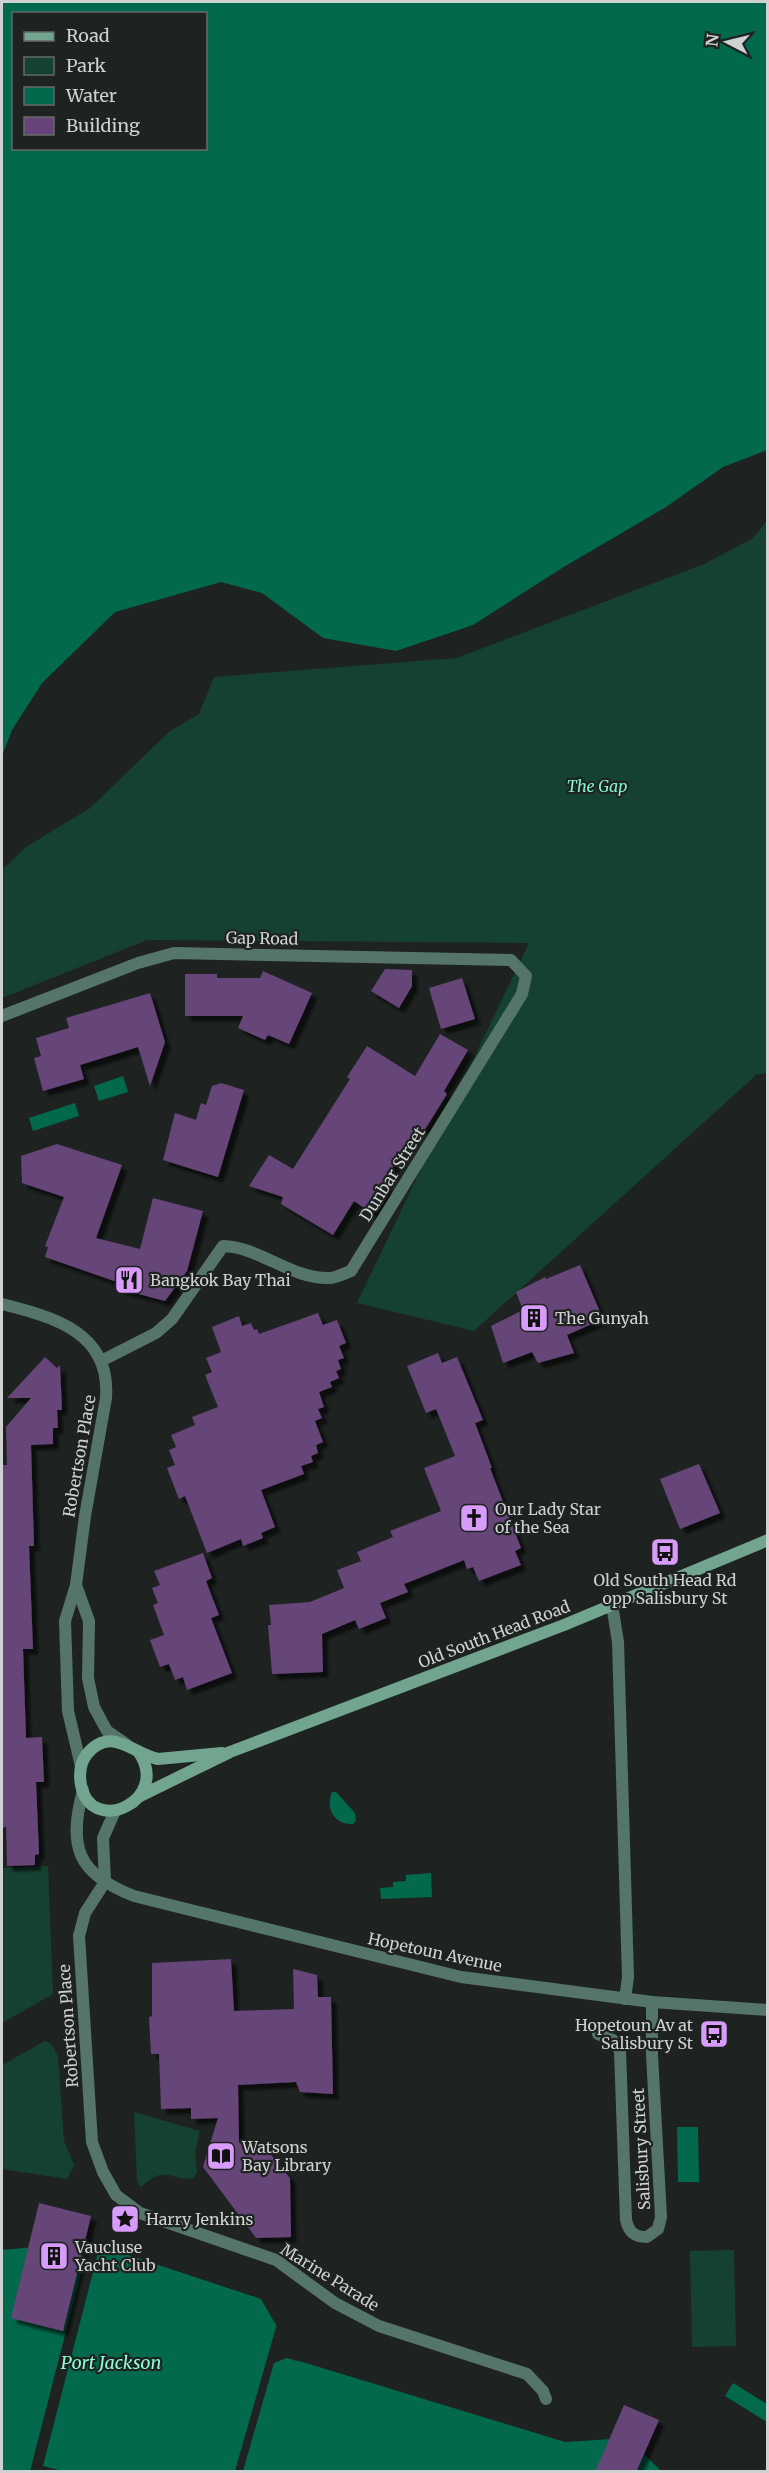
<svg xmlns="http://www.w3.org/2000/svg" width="769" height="2473" viewBox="0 0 769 2473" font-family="Merriweather,serif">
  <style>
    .green { fill: #154132 }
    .water { fill: #02694d; fill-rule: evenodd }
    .pier { fill: #1e2321 }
    .building { fill: #664479; filter: url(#shadow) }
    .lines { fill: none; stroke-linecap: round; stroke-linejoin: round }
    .minor { stroke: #557568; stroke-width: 12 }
    .tertiary { stroke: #557568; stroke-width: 12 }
    .secondary { stroke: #71a58f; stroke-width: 12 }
    .labels { text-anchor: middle; stroke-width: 4.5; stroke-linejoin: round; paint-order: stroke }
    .park-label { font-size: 16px; font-style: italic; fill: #81f6ca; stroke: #1e2321 }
    .street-label { font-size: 16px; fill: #cfd2d0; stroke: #1e2321 }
    .poi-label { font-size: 16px; fill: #cfd2d0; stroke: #1e2321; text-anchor: start }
    .water-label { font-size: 18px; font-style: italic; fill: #8afed2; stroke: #1e2321 }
  </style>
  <defs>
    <filter id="shadow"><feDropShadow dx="5.5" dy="5.5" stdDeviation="1.5" flood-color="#0009"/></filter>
  </defs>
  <rect width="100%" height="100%" fill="#1e2321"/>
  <g class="green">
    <polygon points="767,521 767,1073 756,1075 474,1331 357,1303 529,943 147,940 2,998 2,870 26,847 90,808 170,731 199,714 214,677 457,658 704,564 752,539"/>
    <polygon points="48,1866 53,1994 2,2023 2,1868"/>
    <polygon points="45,2041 51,2044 58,2056 64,2141 74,2165 67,2179 2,2169 2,2065"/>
    <path d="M 134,2112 L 200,2131 L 195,2152 L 197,2172 L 194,2178 C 171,2183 168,2162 141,2187 L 137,2181 Z"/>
    <polygon points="734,2250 736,2346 692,2347 690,2251"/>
  </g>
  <g class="water">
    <path d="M 2,2 L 767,2 L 767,450 L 723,467 L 666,507 L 562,568 L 473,625 L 396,651 L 323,638 L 262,593 L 221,582 L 115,612 L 42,683 L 12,730 L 2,756 ZM 14,14 L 206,14 L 206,148 L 14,148 Z"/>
    <polygon points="123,1076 128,1092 99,1101 94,1086"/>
    <polygon points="75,1103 79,1116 33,1131 29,1118"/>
    <path d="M 332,1792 L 336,1792 L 355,1813 L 356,1821 L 353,1824 C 334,1825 325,1808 332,1792 Z"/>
    <polygon points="431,1873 432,1897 381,1899 380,1888 393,1887 393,1882 406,1881 406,1875"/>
    <polygon points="677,2127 698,2127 699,2182 678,2182"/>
    <polygon points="89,2242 261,2299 296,2360 565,2442 628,2438 661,2471 2,2472 2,2250"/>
    <polygon points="733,2383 767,2404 767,2422 725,2396"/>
  </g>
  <g class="pier">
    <polygon points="89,2242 100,2245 43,2466 63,2471 30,2471"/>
    <polygon points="276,2327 282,2329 298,2357 297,2361 287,2358 274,2363 243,2471 235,2471"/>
  </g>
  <g class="building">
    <polygon points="385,969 412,970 412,986 399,1008 371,991"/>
    <polygon points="263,971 312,993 289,1044 268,1035 265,1040 238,1028 243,1016 185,1016 185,974 217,974 217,978 260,978"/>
    <polygon points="462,978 475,1019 441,1029 429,988"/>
    <polygon points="150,993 165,1042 150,1086 138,1047 80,1065 84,1079 43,1091 34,1058 41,1056 36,1038 69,1028 66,1018"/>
    <polygon points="440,1034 468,1050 444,1091 447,1094 424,1131 418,1127 383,1183 389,1188 373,1214 354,1201 333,1235 281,1204 283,1197 249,1186 269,1155 293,1169 350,1079 347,1077 367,1046 415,1076"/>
    <polygon points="221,1083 244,1090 218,1177 163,1160 175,1113 196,1120 201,1103 206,1105 212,1086"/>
    <polygon points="57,1144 122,1165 96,1238 140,1249 153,1198 203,1211 187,1271 165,1301 116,1288 117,1282 45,1257 48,1247 45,1246 64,1197 22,1183 21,1156"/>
    <polygon points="580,1265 603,1319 567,1335 574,1353 538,1363 532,1352 503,1363 491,1326 523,1310 516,1292 545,1277 546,1279"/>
    <polygon points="318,1313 323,1325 337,1320 346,1343 339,1346 344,1358 338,1360 341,1369 336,1371 339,1378 330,1382 332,1387 319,1392 324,1407 318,1409 322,1418 315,1421 323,1442 316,1445 318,1453 311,1456 313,1462 301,1466 304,1474 261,1490 275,1527 261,1533 263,1538 243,1546 241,1539 207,1553 185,1496 179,1499 167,1468 175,1465 169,1450 176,1447 171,1435 195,1425 192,1417 218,1407 205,1375 212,1372 206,1358 221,1352 212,1327 239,1316 242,1326 251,1323 254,1330 257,1329 259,1334"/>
    <polygon points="438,1353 442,1363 457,1357 483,1420 475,1423 492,1468 490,1468 521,1548 515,1551 521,1565 479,1581 473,1567 467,1569 464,1560 404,1584 408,1592 380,1603 386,1618 359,1629 355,1620 322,1634 323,1672 272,1674 268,1625 271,1625 269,1605 310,1602 344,1588 337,1570 361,1561 357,1552 393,1537 390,1531 441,1511 424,1468 455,1456 436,1409 426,1413 407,1366"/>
    <polygon points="45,1357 57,1368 60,1365 62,1410 57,1410 58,1428 53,1428 53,1444 31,1445 34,1546 29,1546 33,1649 23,1649 26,1738 42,1737 44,1782 36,1782 39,1854 35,1855 35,1865 7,1866 6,1826 2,1829 2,1465 7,1465 6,1427 31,1398 7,1398"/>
    <polygon points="699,1464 720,1513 680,1529 660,1479"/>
    <polygon points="203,1553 212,1578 206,1581 219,1615 211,1618 232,1673 187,1690 183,1677 175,1680 169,1664 160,1667 150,1640 164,1635 153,1605 158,1603 152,1588 160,1585 154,1571"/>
    <polygon points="231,1959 234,2011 294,2009 293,1969 317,1975 318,1997 331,1997 333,2094 300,2092 296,2082 238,2085 239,2142 267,2150 290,2178 291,2237 256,2238 203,2167 218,2118 191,2119 191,2108 161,2109 159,2054 151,2054 149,2017 152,2016 152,1963"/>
    <polygon points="39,2203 91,2216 63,2331 11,2318"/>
    <polygon points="624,2405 659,2420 636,2472 595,2472"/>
  </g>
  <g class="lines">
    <g class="minor">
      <path d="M 2,1016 L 138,963 L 174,953 L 511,960 L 526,976 L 522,994 L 351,1271 C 345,1273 336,1278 329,1278 C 291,1279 260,1247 223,1246 L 172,1319 L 156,1333 L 101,1361"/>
      <polyline points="612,1605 618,1642 628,1977 625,1999"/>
      <polyline points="105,1882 85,1913 79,1936 92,2142 103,2172 116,2195 140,2213 276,2260 335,2303 379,2326 527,2374 543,2391 546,2399"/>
      <path d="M 598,2034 L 613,2040 L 620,2051 L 626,2220 C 629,2233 635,2237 647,2237 L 658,2229 L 661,2217 L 652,2055 L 652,2002"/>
    </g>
    <g class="tertiary">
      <path d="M 2,1304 C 53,1317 111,1332 106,1398 L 85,1516 L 76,1585 L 65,1621 L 68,1711 L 81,1766"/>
      <polyline points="76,1585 89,1621 88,1678 94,1707 107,1731 126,1744"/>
      <path d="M 83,1790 C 68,1847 77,1874 134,1896 L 461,1977 L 652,2002 L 768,2010"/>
      <polyline points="105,1882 103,1838 115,1811"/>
    </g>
    <g class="secondary">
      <path d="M 138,1751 C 173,1800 91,1838 81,1785 C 79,1774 80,1763 87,1754 C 111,1725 133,1754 158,1759 L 222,1753"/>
      <polyline points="140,1796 230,1752 564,1625 768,1540"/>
    </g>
  </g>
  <defs>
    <g id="restaurant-square" transform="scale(1.5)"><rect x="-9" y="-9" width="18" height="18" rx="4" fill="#d79bf9" stroke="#1e2321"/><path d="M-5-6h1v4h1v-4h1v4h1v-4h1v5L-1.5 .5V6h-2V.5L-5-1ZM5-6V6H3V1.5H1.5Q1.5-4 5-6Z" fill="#111"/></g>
    <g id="building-square" transform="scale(1.5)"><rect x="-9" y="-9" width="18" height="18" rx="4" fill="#d79bf9" stroke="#1e2321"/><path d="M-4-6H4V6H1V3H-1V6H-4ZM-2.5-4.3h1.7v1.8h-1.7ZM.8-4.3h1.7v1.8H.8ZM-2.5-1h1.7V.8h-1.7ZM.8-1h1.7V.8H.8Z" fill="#111"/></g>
    <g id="church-square" transform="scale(1.5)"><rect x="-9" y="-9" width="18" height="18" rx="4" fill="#d79bf9" stroke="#1e2321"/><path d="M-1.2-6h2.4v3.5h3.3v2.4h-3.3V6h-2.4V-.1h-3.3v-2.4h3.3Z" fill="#111"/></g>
    <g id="bus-square" transform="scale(1.5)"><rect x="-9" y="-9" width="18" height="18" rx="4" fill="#d79bf9" stroke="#1e2321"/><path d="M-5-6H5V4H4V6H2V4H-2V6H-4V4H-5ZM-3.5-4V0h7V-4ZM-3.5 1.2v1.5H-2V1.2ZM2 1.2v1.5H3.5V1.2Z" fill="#111"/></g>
    <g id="library-square" transform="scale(1.5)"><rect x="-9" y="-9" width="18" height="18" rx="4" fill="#d79bf9" stroke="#1e2321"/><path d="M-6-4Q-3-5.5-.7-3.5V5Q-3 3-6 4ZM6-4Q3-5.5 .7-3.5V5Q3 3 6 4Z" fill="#111"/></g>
    <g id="sight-square" transform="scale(1.5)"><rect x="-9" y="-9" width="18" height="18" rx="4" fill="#d79bf9" stroke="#1e2321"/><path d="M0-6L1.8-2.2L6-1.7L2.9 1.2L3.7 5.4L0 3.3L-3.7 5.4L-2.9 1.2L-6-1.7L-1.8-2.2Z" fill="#111"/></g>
  </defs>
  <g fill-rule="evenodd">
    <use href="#restaurant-square" x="129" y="1280"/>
    <use href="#building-square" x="534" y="1318"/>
    <use href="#church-square" x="474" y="1518"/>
    <use href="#bus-square" x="665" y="1552"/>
    <use href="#bus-square" x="714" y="2034"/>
    <use href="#library-square" x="221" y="2156"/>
    <use href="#sight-square" x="125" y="2219"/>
    <use href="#building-square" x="54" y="2256"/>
  </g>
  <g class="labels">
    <g class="park-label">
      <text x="597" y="792">The Gap</text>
    </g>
    <g class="street-label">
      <text transform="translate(262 938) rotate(1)" y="6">Gap Road</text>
      <text transform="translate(392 1174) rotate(-58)" y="6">Dunbar Street</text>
      <text transform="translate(79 1456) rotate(-80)" y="6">Robertson Place</text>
      <text transform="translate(494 1634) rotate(-21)" y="6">Old South Head Road</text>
      <text transform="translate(435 1952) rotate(12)" y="6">Hopetoun Avenue</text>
      <text transform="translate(68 2026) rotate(-94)" y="6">Robertson Place</text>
      <text transform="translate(641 2149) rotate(-93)" y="6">Salisbury Street</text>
      <text transform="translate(330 2277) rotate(32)" y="6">Marine Parade</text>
    </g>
    <g class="poi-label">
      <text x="150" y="1286">Bangkok Bay Thai</text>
      <text x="555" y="1324">The Gunyah</text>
      <text x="495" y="1515">Our Lady Star<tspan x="495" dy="18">of the Sea</tspan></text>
      <text x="665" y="1586" text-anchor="middle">Old South Head Rd<tspan x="665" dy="18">opp Salisbury St</tspan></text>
      <text x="693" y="2031" text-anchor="end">Hopetoun Av at<tspan x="693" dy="18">Salisbury St</tspan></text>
      <text x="242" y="2153">Watsons<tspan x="242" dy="18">Bay Library</tspan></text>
      <text x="146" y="2225">Harry Jenkins</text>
      <text x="75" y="2253">Vaucluse<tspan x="75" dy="18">Yacht Club</tspan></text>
    </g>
    <g class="water-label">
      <text x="111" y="2369">Port Jackson</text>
    </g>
  </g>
  <rect width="769" height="2473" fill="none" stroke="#cfd2d0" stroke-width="6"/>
  <rect x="12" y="12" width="195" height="138" fill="#1e2321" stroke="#656967" stroke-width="1.5"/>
  <rect x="24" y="32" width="30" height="9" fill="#71a58f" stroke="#656967" stroke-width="1.5"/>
  <text x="66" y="42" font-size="18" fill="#cfd2d0">Road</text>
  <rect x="24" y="57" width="30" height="18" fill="#154132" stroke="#656967" stroke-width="1.5"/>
  <text x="66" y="72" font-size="18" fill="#cfd2d0">Park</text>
  <rect x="24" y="87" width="30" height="18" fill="#02694d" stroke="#656967" stroke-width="1.5"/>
  <text x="66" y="102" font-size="18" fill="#cfd2d0">Water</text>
  <rect x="24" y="117" width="30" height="18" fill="#664479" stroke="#656967" stroke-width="1.5"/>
  <text x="66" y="132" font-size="18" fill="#cfd2d0">Building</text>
  <g transform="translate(727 42) rotate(277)" stroke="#1e2321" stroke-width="4.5" paint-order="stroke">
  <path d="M0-4.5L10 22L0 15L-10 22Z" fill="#cfd2d0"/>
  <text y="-9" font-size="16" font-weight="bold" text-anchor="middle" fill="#cfd2d0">N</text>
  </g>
</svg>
